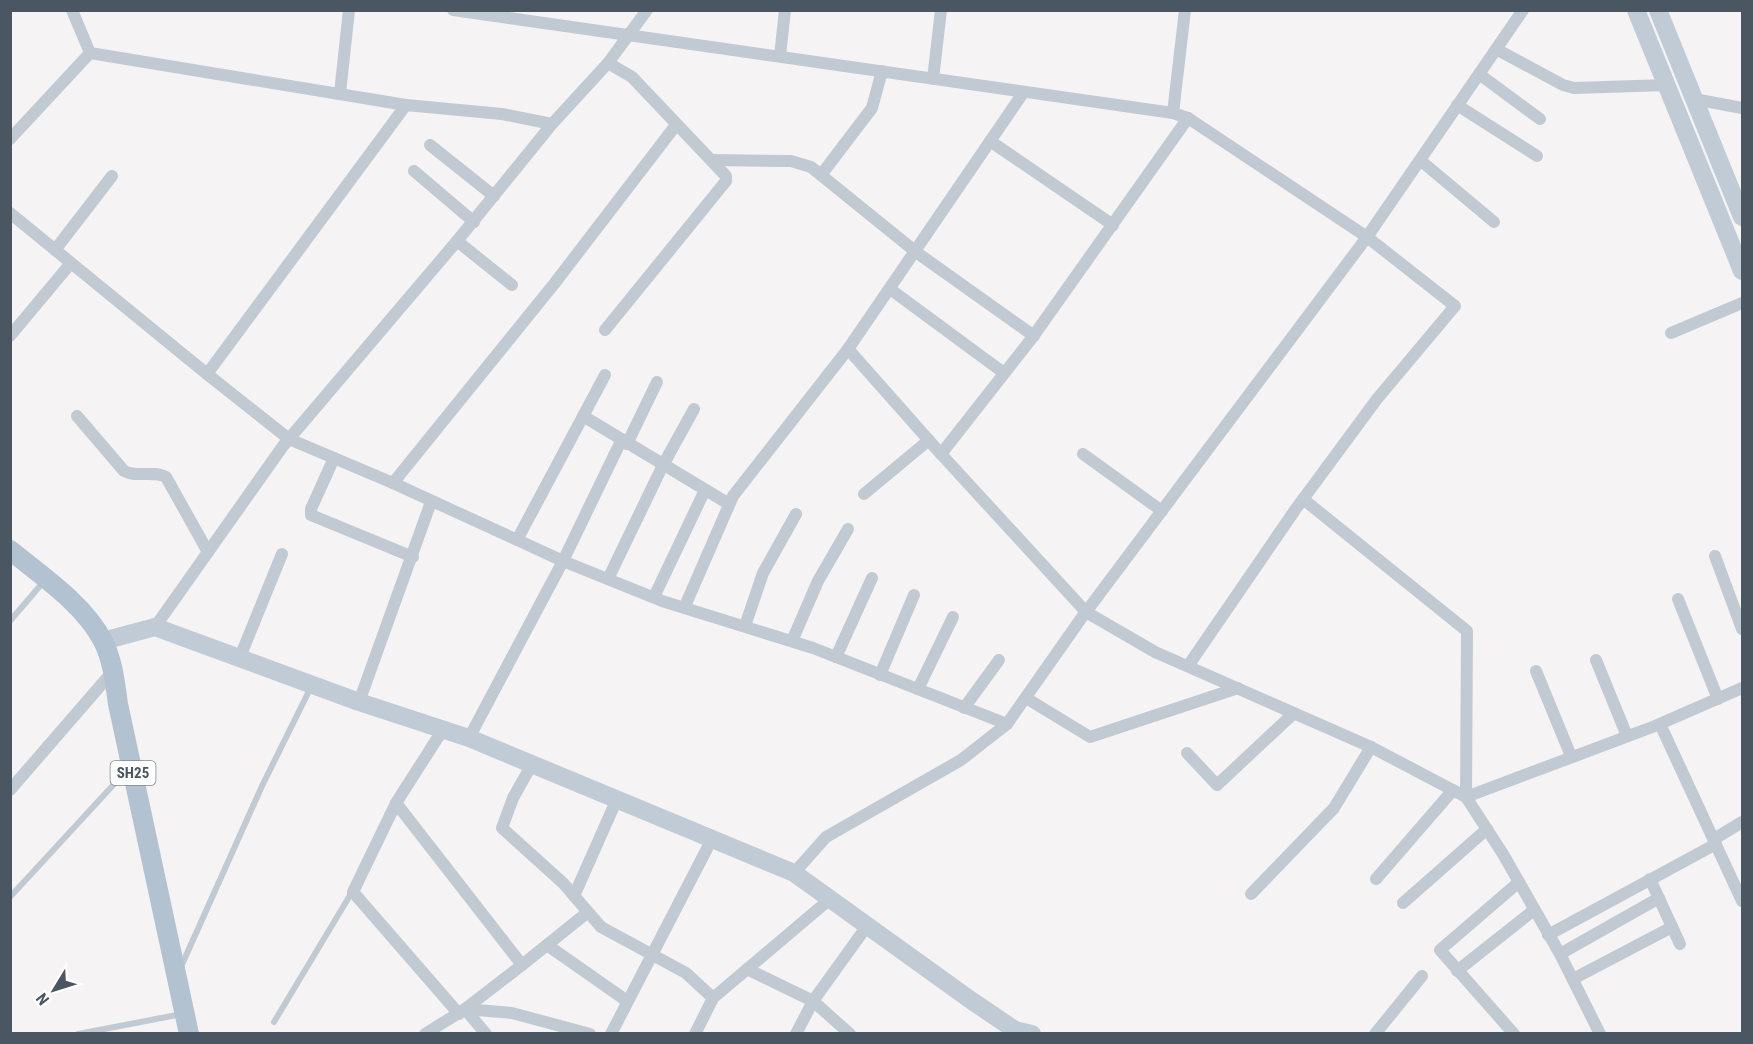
<svg xmlns="http://www.w3.org/2000/svg" width="1753" height="1044" viewBox="0 0 1753 1044" font-family="'Roboto Condensed',sans-serif">
  <style>
    .lines { fill: none; stroke-linecap: round; stroke-linejoin: round }
    .lane { stroke: #c1cad2; stroke-width: 6 }
    .street { stroke: #c1cad2; stroke-width: 12 }
    .secondary { stroke: #c1cbd6; stroke-width: 18 }
    .primary { stroke: #b3c2d1; stroke-width: 20 }
    .labels { text-anchor: middle; stroke-width: 4.5; stroke-linejoin: round; paint-order: stroke }
    .shield { fill: #fff; stroke: #808990; stroke-width: 1.5 }
    .shield-label { font-size: 15px; font-weight: bold; fill: #4a5661 }
  </style>
  <rect width="100%" height="100%" fill="#f5f3f3"/>
  <g class="lines">
    <g class="lane">
      <polyline points="10,621 45,580"/>
      <polyline points="10,897 128,769"/>
      <polyline points="180,969 262,786 311,687"/>
      <polyline points="274,1022 352,892"/>
      <polyline points="78,1034 182,1014"/>
    </g>
    <g class="street">
      <polyline points="72,10 90,53 406,105"/>
      <polyline points="453,10 1173,113 1188,118 1367,237 1455,306 1377,399 1295,510 1188,666"/>
      <polyline points="1496,49 1563,85 1574,88 1667,85"/>
      <polyline points="780,56 785,10"/>
      <polyline points="1479,74 1540,119"/>
      <polyline points="933,79 941,10"/>
      <polyline points="340,93 349,10"/>
      <polyline points="1694,99 1742,108"/>
      <polyline points="1457,105 1537,156"/>
      <polyline points="1173,113 1185,10"/>
      <polyline points="1188,118 1032,338 941,454 1086,612 1155,652 1371,747 1466,797 1503,854 1560,954 1600,1034"/>
      <polyline points="552,124 502,114 406,105 207,374 289,439 393,483 563,561 662,601 813,648 1007,724"/>
      <polyline points="10,139 90,53"/>
      <polyline points="990,141 1113,225"/>
      <polyline points="430,145 494,196"/>
      <polyline points="712,160 791,161 811,167 916,252 1034,336"/>
      <polyline points="1420,160 1494,222"/>
      <polyline points="414,171 474,222"/>
      <polyline points="821,175 872,108 882,71"/>
      <polyline points="10,213 207,374"/>
      <polyline points="457,241 512,285"/>
      <polyline points="55,250 112,176"/>
      <polyline points="890,289 1004,373"/>
      <polyline points="605,330 726,181 726,176 632,77 608,63"/>
      <polyline points="1671,333 1742,303"/>
      <polyline points="10,336 71,263"/>
      <polyline points="848,349 941,454"/>
      <path d="M 77,416 L 124,471 C 137,478 153,470 166,477 L 208,552"/>
      <polyline points="583,416 729,504"/>
      <polyline points="627,444 657,382"/>
      <polyline points="1083,454 1162,511"/>
      <polyline points="334,458 311,509 311,515 413,557"/>
      <polyline points="393,483 554,284 676,125"/>
      <polyline points="864,494 929,440"/>
      <polyline points="1303,499 1467,631 1466,797 1655,726 1742,688"/>
      <polyline points="517,540 605,375"/>
      <polyline points="1715,556 1742,629"/>
      <polyline points="608,579 663,465 694,409"/>
      <polyline points="654,597 705,490"/>
      <polyline points="1678,599 1718,699"/>
      <polyline points="685,606 733,496 848,349 1023,93"/>
      <polyline points="745,626 763,573 796,514"/>
      <polyline points="155,627 283,446 457,241 552,124 608,63 647,10"/>
      <polyline points="792,641 818,581 848,529"/>
      <polyline points="240,657 282,554"/>
      <polyline points="836,657 872,578"/>
      <polyline points="1596,660 1627,736"/>
      <polyline points="1536,671 1571,756"/>
      <polyline points="880,675 914,595"/>
      <polyline points="918,689 953,617"/>
      <polyline points="1026,698 1090,737 1238,688"/>
      <polyline points="359,702 431,502"/>
      <polyline points="964,708 999,660"/>
      <polyline points="1660,724 1742,901"/>
      <polyline points="442,731 396,803 522,965 465,1009 486,1034"/>
      <polyline points="469,738 563,561 621,441"/>
      <polyline points="1187,753 1217,785 1294,713"/>
      <polyline points="532,764 513,798 502,828 563,883 601,927 686,973 713,998 830,899"/>
      <polyline points="10,790 114,670"/>
      <polyline points="396,803 353,892 459,1014"/>
      <polyline points="1714,839 1742,822"/>
      <polyline points="794,873 826,837 961,760 1007,724 1080,620 1367,237 1523,10"/>
      <polyline points="1376,879 1453,790"/>
      <polyline points="1650,879 1680,944"/>
      <polyline points="1251,894 1334,808 1371,747"/>
      <polyline points="574,896 617,799"/>
      <polyline points="1403,903 1487,829"/>
      <polyline points="1548,935 1716,844"/>
      <polyline points="547,945 627,1001"/>
      <polyline points="1560,954 1659,898"/>
      <polyline points="522,965 588,912"/>
      <polyline points="747,969 813,1001 850,1034"/>
      <polyline points="1457,971 1534,910"/>
      <polyline points="1573,979 1672,927"/>
      <polyline points="425,1034 465,1009 512,1013 590,1034"/>
      <polyline points="611,1034 712,839"/>
      <polyline points="695,1034 713,998"/>
      <polyline points="796,1034 813,1001 867,926"/>
      <polyline points="1375,1034 1422,976"/>
      <polyline points="1514,1034 1440,950 1519,882"/>
    </g>
    <g class="secondary">
      <polyline points="1636,10 1742,271"/>
      <polyline points="1658,10 1742,217"/>
      <polyline points="103,641 155,627 359,702 469,738 794,873 972,1001 1015,1030 1032,1034"/>
    </g>
    <path class="primary" d="M 10,550 C 42,576 84,604 103,641 C 113,661 115,683 118,704 L 189,1034"/>
  </g>
  <g class="labels">
    <rect class="shield" x="110.5" y="761" width="45" height="24" rx="4.5"/>
    <g class="shield-label">
      <text x="133" y="778">SH25</text>
    </g>
  </g>
  <rect width="1753" height="1044" fill="none" stroke="#4a5661" stroke-width="24"/>
  <g transform="translate(54 990) rotate(232)" stroke="#ffffff" stroke-width="4.5" paint-order="stroke">
  <path d="M0-4.5L10 22L0 15L-10 22Z" fill="#4a5661"/>
  <text y="-9" font-size="16" font-weight="bold" text-anchor="middle" fill="#4a5661">N</text>
  </g>
</svg>
